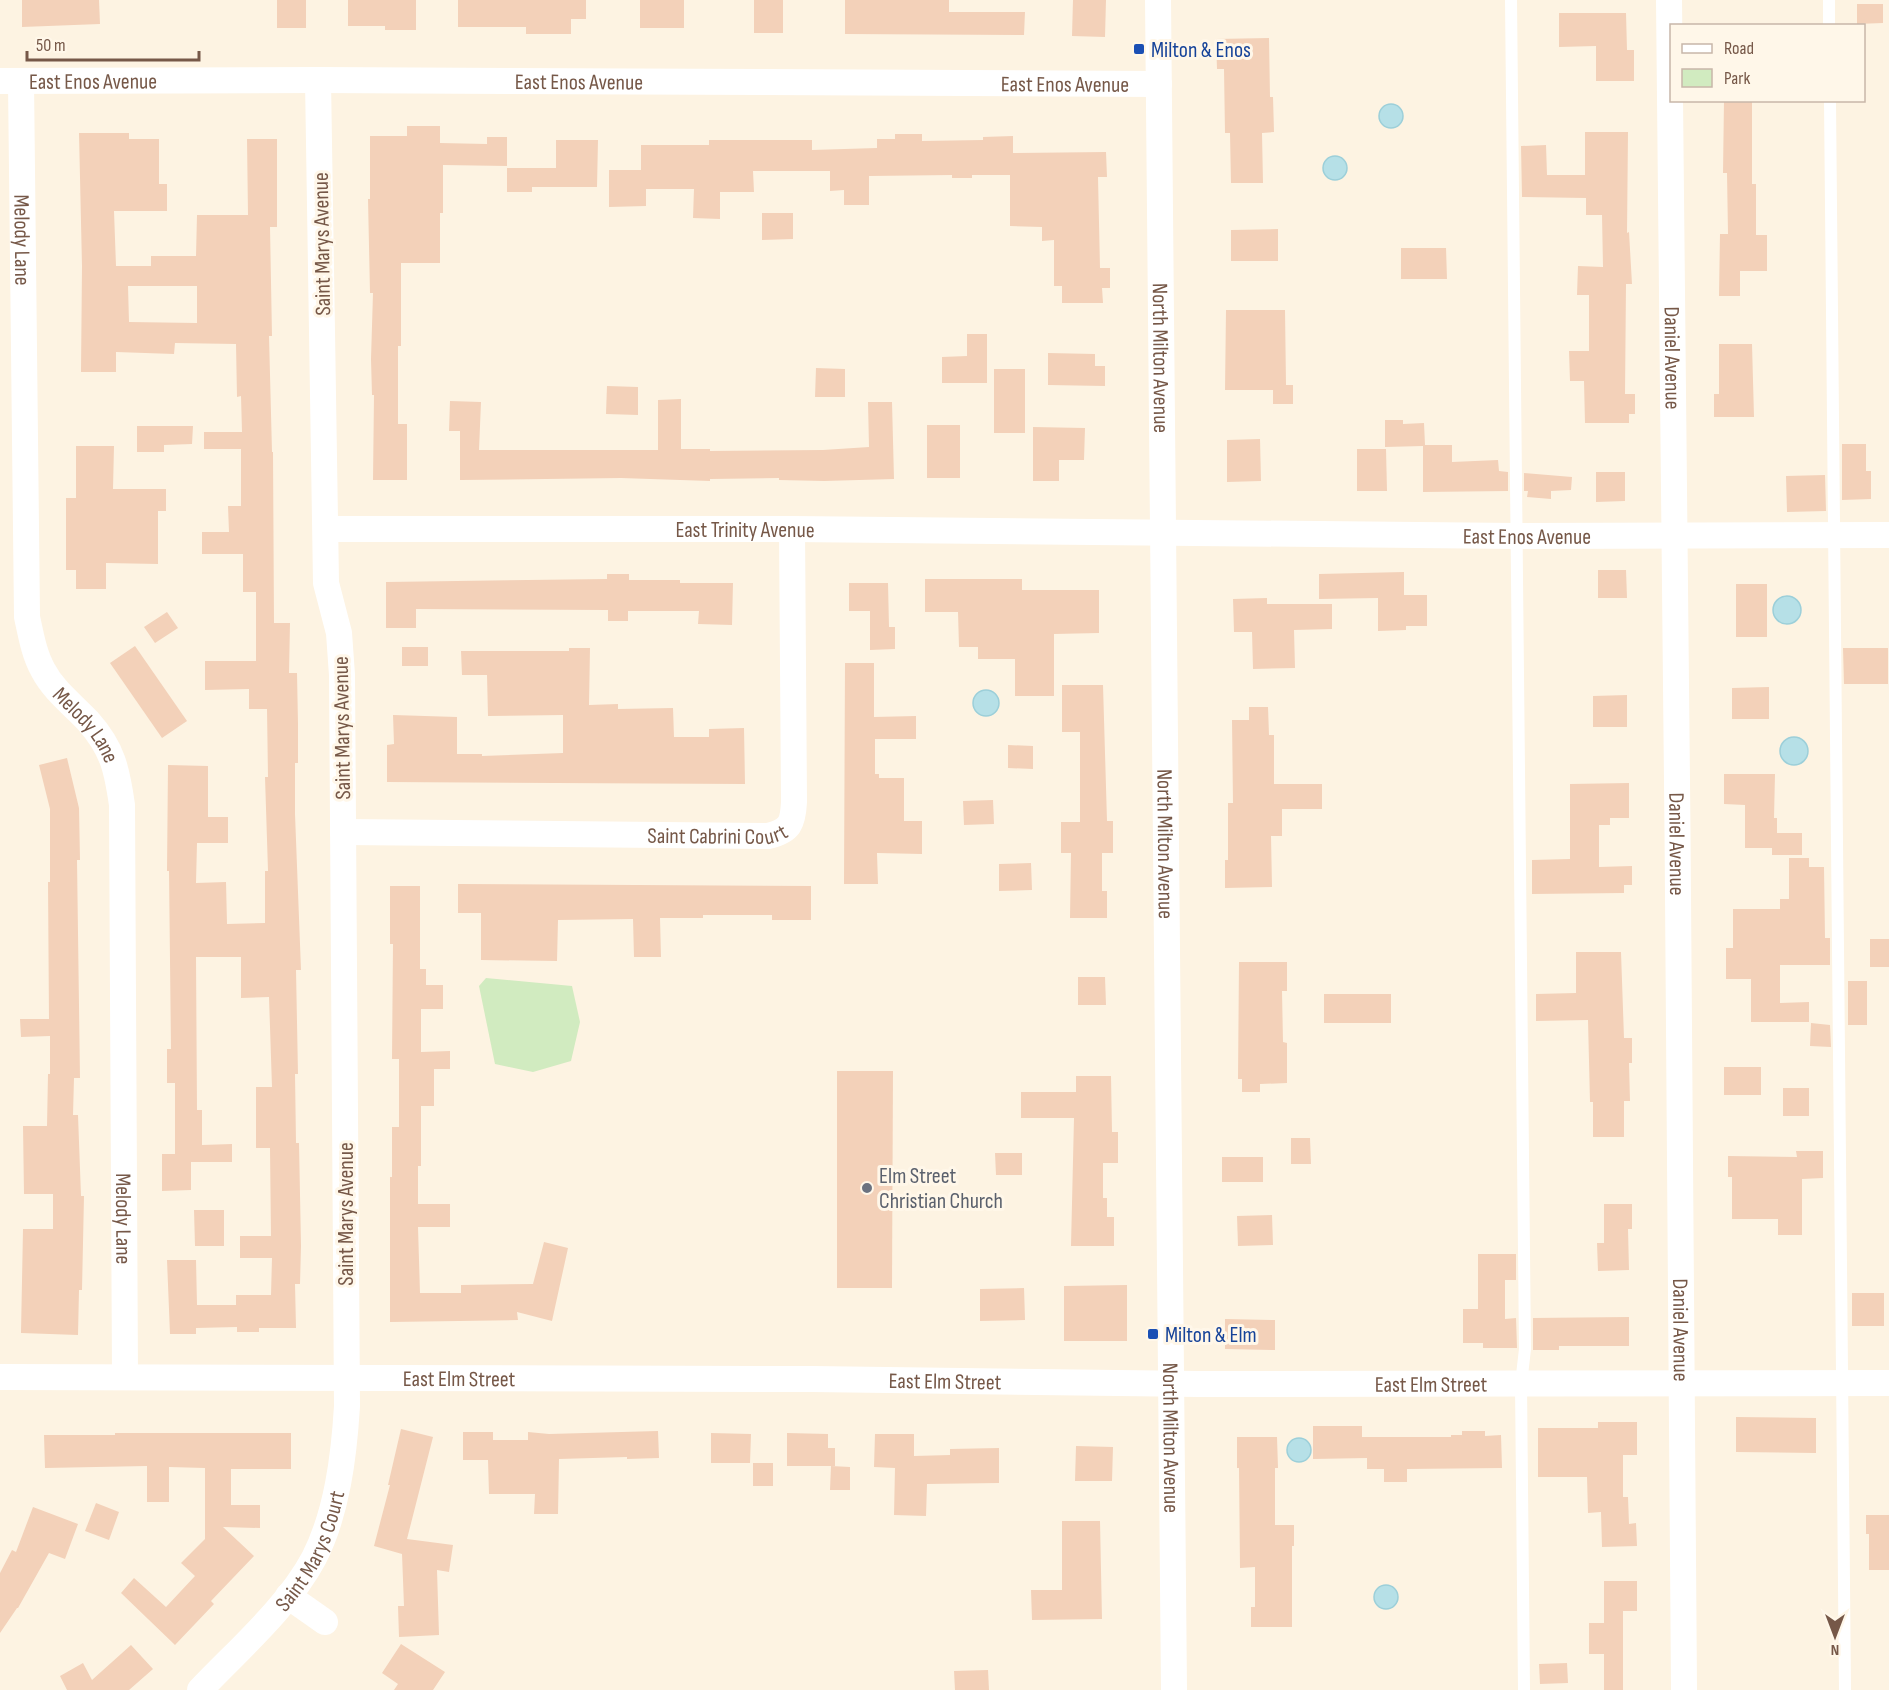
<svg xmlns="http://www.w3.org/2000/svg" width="1889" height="1690" viewBox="0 0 1889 1690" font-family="'Sofia Sans Condensed',sans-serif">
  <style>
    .green { fill: #d1ebc0 }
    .water { fill: #b6e0e7; stroke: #9ccfd9; stroke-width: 1.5 }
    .building { fill: #f3d1b9; fill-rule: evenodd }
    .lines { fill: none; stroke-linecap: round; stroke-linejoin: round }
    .service { stroke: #fff; stroke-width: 12 }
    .minor { stroke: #fff; stroke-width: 26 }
    .transit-dot { fill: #1a4fb4; stroke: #fff7e9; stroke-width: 2 }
    .worship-dot { fill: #6b7280; stroke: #fff7e9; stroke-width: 2 }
    .labels { text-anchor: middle; stroke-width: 6; stroke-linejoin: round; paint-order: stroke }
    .transit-label { font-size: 22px; fill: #164399; stroke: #fff7e9; text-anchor: start }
    .street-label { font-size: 22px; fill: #765848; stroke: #fff7e9 }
    .worship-label { font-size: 22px; fill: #5b616d; stroke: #fff7e9; text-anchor: start }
  </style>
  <rect width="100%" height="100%" fill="#fdf3e2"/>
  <polygon class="green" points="486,978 572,986 580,1022 571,1061 533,1072 495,1064 479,986"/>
  <g class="water">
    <circle cx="1391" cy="116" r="12"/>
    <circle cx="1335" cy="168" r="12"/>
    <circle cx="1787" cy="610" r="14"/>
    <circle cx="986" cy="703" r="13"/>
    <circle cx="1794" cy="751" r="14"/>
    <circle cx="1299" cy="1450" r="12"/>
    <circle cx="1386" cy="1597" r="12"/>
  </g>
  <g class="building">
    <polygon points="22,0 99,0 100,24 22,27"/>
    <rect x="277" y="0" width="29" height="28"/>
    <polygon points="348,0 416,0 416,30 385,30 385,26 348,26"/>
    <polygon points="458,0 586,0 586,19 571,19 571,34 526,34 526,27 458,27"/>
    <rect x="640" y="0" width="44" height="28"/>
    <rect x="754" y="0" width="29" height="33"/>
    <polygon points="845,0 949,0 949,12 1025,12 1024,35 845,34"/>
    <polygon points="1073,0 1106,0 1105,37 1072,36"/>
    <polygon points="1857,4 1883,4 1883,23 1857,24"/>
    <polygon points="1559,13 1626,13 1627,50 1634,50 1634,81 1596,81 1596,46 1559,47"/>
    <polygon points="1269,38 1270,97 1273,97 1274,132 1262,133 1263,183 1231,183 1230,133 1225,133 1224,69 1217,69 1216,39"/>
    <polygon points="1724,100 1752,100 1752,184 1756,184 1756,235 1767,235 1767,271 1740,271 1740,296 1719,296 1720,234 1728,234 1727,173 1723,173"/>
    <polygon points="407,126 440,126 440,143 487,144 487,137 507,137 507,166 443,165 443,213 440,213 440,263 401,263 401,346 398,346 398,424 407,424 407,480 373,480 374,395 372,395 371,359 373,293 370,293 368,199 370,199 370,136 407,136"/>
    <polygon points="1585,132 1628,132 1627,233 1629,232 1632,284 1626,284 1625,394 1635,394 1635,414 1629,414 1629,423 1585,423 1584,381 1570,381 1569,351 1589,351 1589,295 1577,295 1578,266 1603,267 1602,215 1586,215 1586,198 1522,197 1521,146 1546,145 1547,175 1585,175"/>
    <path d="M 79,133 L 129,133 L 129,139 L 159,139 L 159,184 L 167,184 L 167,211 L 114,211 L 116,266 L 151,266 L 151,256 L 196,256 L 197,215 L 248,215 L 247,139 L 277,139 L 277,227 L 270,227 L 272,336 L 269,336 L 272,452 L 273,452 L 274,623 L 290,623 L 289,673 L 297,673 L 298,724 L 298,763 L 295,763 L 295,814 L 301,970 L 296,970 L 298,1074 L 295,1074 L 296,1143 L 299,1143 L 301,1246 L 300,1284 L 295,1284 L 296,1328 L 259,1328 L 259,1332 L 237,1332 L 237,1327 L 196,1328 L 196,1334 L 170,1334 L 167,1260 L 196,1260 L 197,1305 L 236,1305 L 236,1295 L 271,1295 L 272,1258 L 240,1258 L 240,1236 L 271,1236 L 270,1148 L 256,1148 L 256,1087 L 272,1087 L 269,997 L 241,998 L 241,957 L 196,957 L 197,1110 L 202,1110 L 202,1145 L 232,1144 L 232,1162 L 191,1162 L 191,1190 L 162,1191 L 162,1154 L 175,1154 L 175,1083 L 167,1083 L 167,1049 L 171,1049 L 169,871 L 167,871 L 168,765 L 208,766 L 208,817 L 228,817 L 228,843 L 197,843 L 196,883 L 226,882 L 227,924 L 265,923 L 265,871 L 268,871 L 265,777 L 268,777 L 267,709 L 249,709 L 249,689 L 205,690 L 205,661 L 256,661 L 256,592 L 243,592 L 243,554 L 202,554 L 202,532 L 229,532 L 228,506 L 241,506 L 241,449 L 204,449 L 204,432 L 242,432 L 241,396 L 237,397 L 236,344 L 175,343 L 174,354 L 116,352 L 116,372 L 81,372 L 82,266 ZM 128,286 L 197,286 L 197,323 L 129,322 Z"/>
    <polygon points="895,134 922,134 922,141 983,140 983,137 1013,136 1013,153 1106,152 1107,177 1098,177 1100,268 1110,268 1110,288 1102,288 1103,303 1062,303 1062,286 1054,286 1054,240 1042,241 1042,227 1010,226 1010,175 972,175 972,178 952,178 952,175 869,176 869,205 844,205 844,190 830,191 830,171 753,171 754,192 720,192 720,219 693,218 694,189 646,189 646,206 609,207 609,170 641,170 641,145 709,145 709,140 812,140 812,150 877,148 877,139 895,139"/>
    <polygon points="556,140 598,140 597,187 532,187 532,192 507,192 507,168 556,168"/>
    <polygon points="762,213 793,213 793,239 762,240"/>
    <polygon points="1278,229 1278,261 1231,261 1231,230"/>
    <polygon points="1401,248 1446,248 1447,279 1401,279"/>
    <polygon points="1226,310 1285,310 1286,385 1293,385 1293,404 1273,404 1273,390 1225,390"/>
    <polygon points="967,334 987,334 987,383 942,383 942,357 967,356"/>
    <polygon points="1719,344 1752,344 1754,417 1714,417 1714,394 1719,394"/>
    <polygon points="1048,353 1095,354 1095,366 1105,366 1105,386 1048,385"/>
    <polygon points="816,368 845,369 845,397 815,397"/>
    <rect x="994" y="369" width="31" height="64"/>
    <polygon points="607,386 638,387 638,415 606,414"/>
    <polygon points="681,399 681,449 710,449 710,451 823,450 869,447 868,402 892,402 894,479 824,481 779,480 779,478 710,479 710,481 621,478 460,480 460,431 449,431 450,401 481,402 479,450 658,450 658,400"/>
    <polygon points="1385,420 1403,420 1403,424 1424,423 1425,445 1452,445 1452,462 1498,460 1499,471 1508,472 1508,491 1423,492 1423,446 1385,447"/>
    <rect x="927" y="425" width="33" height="53"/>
    <polygon points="137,426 193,426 192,444 164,445 164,452 137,452"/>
    <polygon points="1033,427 1085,428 1084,460 1059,460 1059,481 1033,481"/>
    <polygon points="1260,439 1261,481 1227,482 1227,440"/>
    <polygon points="1842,444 1866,444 1866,471 1871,471 1871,499 1842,500"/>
    <polygon points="76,446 114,446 113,489 166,489 166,511 158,511 158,564 106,563 106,589 76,589 76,570 66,570 66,498 76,498"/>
    <polygon points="1357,449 1386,449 1387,491 1357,491"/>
    <polygon points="1596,472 1625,472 1625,501 1596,502"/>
    <polygon points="1524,473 1572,477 1571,490 1551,491 1551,499 1527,497 1528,491 1524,491"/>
    <polygon points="1825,475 1826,511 1787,512 1786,476"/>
    <polygon points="1598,570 1626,570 1627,598 1598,598"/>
    <polygon points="1404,572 1404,595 1427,595 1427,626 1406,626 1406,630 1378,631 1378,598 1319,599 1319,574"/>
    <polygon points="607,574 629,574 629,580 680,580 680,583 733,583 732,625 698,624 699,611 628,611 628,621 608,621 608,610 416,609 416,628 386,628 386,582 607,579"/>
    <polygon points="925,579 1022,579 1022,590 1099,590 1099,633 1054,634 1054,696 1015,696 1015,659 978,659 978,647 959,647 958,612 925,612"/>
    <polygon points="849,583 888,583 889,627 895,627 895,649 870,650 870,611 849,611"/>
    <rect x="1736" y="584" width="31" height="53"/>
    <polygon points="1267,598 1267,604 1332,604 1332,629 1294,630 1295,668 1253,669 1252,632 1234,632 1233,599"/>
    <polygon points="167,612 178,628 155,643 144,627"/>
    <polygon points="135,646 187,721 162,738 110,663"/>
    <rect x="402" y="647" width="26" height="19"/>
    <polygon points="569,648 590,648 589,705 618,704 618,709 673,708 674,737 709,737 709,729 744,728 745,784 387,782 387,745 394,744 393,715 457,717 457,754 482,754 482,756 563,753 563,715 488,716 487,675 462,675 461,651 569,651"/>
    <polygon points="1843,648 1888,648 1888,684 1844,684"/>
    <polygon points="845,663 874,663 874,717 916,716 916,739 875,739 875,774 879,774 879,778 904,778 904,821 922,821 922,854 877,853 878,884 844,884"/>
    <polygon points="1062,685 1103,685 1107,821 1113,821 1113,853 1102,853 1102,891 1107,891 1107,918 1070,918 1071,853 1061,853 1061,822 1080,822 1080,732 1062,732"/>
    <polygon points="1769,687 1769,719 1732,719 1732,688"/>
    <polygon points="1627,695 1627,727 1593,727 1593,696"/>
    <polygon points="1249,707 1268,707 1269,735 1274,735 1274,784 1322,784 1322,809 1282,809 1282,836 1271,836 1272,887 1225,888 1225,860 1228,860 1228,803 1233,803 1232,720 1249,720"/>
    <polygon points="1008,745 1033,746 1033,769 1008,768"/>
    <polygon points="67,758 79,808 80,860 77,860 80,1078 74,1078 73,1115 78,1115 81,1196 84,1196 82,1290 79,1290 78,1335 21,1333 23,1229 53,1229 53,1194 24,1194 23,1126 47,1126 48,1074 50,1074 50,1036 21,1037 20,1019 49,1019 48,882 50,882 50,809 39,765"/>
    <polygon points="1724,774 1775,774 1774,818 1777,818 1777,833 1802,833 1802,855 1772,855 1772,848 1745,848 1745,805 1724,804"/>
    <polygon points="1629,783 1629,818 1610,818 1610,825 1599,825 1599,867 1632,866 1632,885 1624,885 1624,893 1532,894 1532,860 1570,859 1570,784"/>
    <polygon points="993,800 994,824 964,825 963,801"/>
    <polygon points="1789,858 1809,858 1809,867 1824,867 1825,938 1830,938 1830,965 1780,965 1780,1003 1809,1002 1809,1022 1751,1022 1751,979 1726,979 1726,948 1733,948 1733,909 1780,909 1780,899 1789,899"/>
    <polygon points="1031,863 1032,890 999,891 999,864"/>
    <polygon points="458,884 811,886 811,920 772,920 772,915 703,915 703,918 660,918 661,957 634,957 633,919 558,920 557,961 481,960 481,913 458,913"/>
    <polygon points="390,886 420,886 420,969 426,969 426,985 443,985 443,1009 421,1009 421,1052 450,1051 450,1069 434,1069 434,1106 421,1106 421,1166 418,1166 418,1204 450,1204 450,1227 418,1227 420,1293 461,1293 461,1285 533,1284 544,1242 568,1248 552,1321 517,1312 518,1320 390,1322 390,1177 392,1177 392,1127 399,1127 399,1059 392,1059 393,944 390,944"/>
    <rect x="1870" y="939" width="19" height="28"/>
    <polygon points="1576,952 1621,952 1624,1038 1632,1038 1632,1063 1629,1063 1630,1101 1624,1101 1624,1137 1593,1137 1593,1102 1590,1102 1588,1020 1536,1021 1536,994 1576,993"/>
    <polygon points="1239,962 1287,962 1287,991 1282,991 1283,1042 1287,1043 1287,1083 1260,1084 1260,1092 1242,1092 1242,1079 1238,1079"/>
    <polygon points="1078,977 1105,977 1106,1005 1078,1005"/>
    <rect x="1848" y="981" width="19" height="44"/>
    <rect x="1324" y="994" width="67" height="29"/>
    <polygon points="1811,1023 1830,1025 1831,1047 1810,1046"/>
    <rect x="1724" y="1067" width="37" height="28"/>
    <polygon points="837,1071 893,1071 892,1288 837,1288"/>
    <polygon points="1076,1076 1111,1076 1112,1132 1118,1132 1118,1163 1103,1163 1103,1198 1107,1198 1107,1217 1114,1217 1114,1246 1071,1246 1074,1118 1021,1118 1021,1092 1076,1092"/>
    <rect x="1783" y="1088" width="26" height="28"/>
    <polygon points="1291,1138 1310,1138 1311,1164 1291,1164"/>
    <polygon points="1796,1151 1823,1151 1823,1178 1802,1179 1802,1235 1778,1235 1778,1219 1732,1219 1732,1177 1728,1177 1728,1156 1797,1157"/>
    <polygon points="995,1153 1022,1153 1022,1175 996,1175"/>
    <rect x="1222" y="1157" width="41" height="25"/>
    <polygon points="1604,1204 1632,1204 1632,1229 1628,1229 1629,1270 1598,1271 1597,1243 1604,1243"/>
    <polygon points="194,1210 224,1210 224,1246 195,1246"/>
    <polygon points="1272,1215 1273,1245 1238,1246 1237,1216"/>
    <polygon points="1478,1254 1516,1254 1516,1280 1505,1280 1505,1319 1516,1318 1517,1348 1483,1348 1483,1343 1463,1343 1463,1309 1478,1309"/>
    <polygon points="1127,1285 1127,1341 1064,1341 1064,1286"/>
    <polygon points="1024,1288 1025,1320 980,1321 980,1289"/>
    <rect x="1852" y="1293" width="32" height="33"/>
    <polygon points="1629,1317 1629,1346 1559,1346 1559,1350 1533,1350 1533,1318"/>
    <polygon points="1225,1319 1275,1320 1275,1350 1225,1349"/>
    <polygon points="1736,1417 1816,1418 1816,1453 1736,1452"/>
    <polygon points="1598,1422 1637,1422 1637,1455 1623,1455 1623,1497 1628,1497 1629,1524 1636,1523 1637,1546 1602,1547 1601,1512 1588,1513 1587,1477 1538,1477 1538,1428 1598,1428"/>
    <polygon points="1313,1426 1362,1426 1362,1437 1451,1437 1451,1435 1462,1435 1462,1431 1485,1431 1485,1436 1501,1435 1502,1468 1407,1469 1407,1482 1384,1482 1384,1469 1367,1469 1367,1458 1313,1459"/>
    <polygon points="401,1429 433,1437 407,1539 453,1545 449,1572 437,1570 439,1635 399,1637 398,1606 404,1606 402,1554 374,1546 390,1485 388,1485"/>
    <polygon points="658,1431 659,1458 627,1459 627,1457 559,1459 558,1514 534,1514 535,1494 489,1494 488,1460 463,1460 463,1432 493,1432 493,1440 528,1440 528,1432 549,1434"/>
    <polygon points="115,1433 291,1433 291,1469 231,1469 231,1505 260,1505 260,1528 223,1527 254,1556 211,1601 214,1604 175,1645 121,1593 134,1578 166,1607 195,1576 181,1563 205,1539 205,1468 169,1467 169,1502 147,1502 147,1466 45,1468 44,1435 115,1435"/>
    <polygon points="711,1433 751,1434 750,1463 711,1463"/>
    <polygon points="787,1433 828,1434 828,1448 835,1448 835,1466 787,1466"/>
    <polygon points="875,1434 914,1434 914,1456 950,1455 950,1449 999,1448 999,1483 927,1484 926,1516 894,1515 895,1468 874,1467"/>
    <polygon points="1237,1437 1277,1437 1278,1468 1275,1468 1275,1525 1294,1525 1294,1546 1292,1546 1292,1627 1251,1627 1251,1607 1255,1607 1255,1567 1240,1568 1239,1468 1237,1468"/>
    <polygon points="1076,1446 1113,1447 1112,1481 1075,1481"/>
    <rect x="753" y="1463" width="20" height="23"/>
    <polygon points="831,1466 850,1467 850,1490 830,1490"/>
    <polygon points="96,1503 119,1512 109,1540 85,1531"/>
    <polygon points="33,1507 78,1524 65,1559 49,1553 18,1608 17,1608 0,1633 0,1573 12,1550 16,1552"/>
    <polygon points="1866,1515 1889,1515 1889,1570 1869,1570 1869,1534 1866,1534"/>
    <polygon points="1062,1521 1100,1521 1102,1619 1032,1620 1031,1590 1062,1590"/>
    <polygon points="1604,1581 1637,1581 1637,1611 1623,1611 1623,1690 1604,1690 1604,1654 1589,1654 1589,1623 1604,1623"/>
    <polygon points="401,1644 445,1672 433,1690 394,1690 398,1684 382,1673"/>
    <polygon points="131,1645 153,1669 129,1690 67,1690 60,1676 83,1663 92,1680"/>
    <polygon points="1567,1663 1568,1683 1540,1684 1539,1664"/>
    <polygon points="988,1670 989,1690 955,1690 954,1671"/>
  </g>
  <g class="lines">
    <g class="service">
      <polyline points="1511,0 1525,1349 1521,1384 1524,1690"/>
      <polyline points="1829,0 1829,26"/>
      <polyline points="1830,100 1845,1690"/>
    </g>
    <g class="minor">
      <path id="s1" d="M 1158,0 L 1174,1690"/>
      <path id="s2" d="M 1669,0 C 1676,563 1680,1127 1684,1690"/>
      <path id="s3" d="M 0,81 L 318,80 L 1159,84"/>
      <path id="s4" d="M 21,81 L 27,617 C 31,635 34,654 43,670 C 54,691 72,704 88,721 C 113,749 117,770 122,805 L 125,1377"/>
      <path id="s5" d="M 327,529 L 792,529 L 1516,536 L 1889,535"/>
      <path id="s6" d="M 343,832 L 768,836 C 790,831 793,823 794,802 L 792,529"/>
      <path id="s7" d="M 0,1377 L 812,1379 L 1199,1384 L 1889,1383"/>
      <polyline points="288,1596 325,1622"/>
      <path id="s8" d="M 200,1690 C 238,1650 288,1607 314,1558 C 337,1513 344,1456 347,1406 L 342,675 L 339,633 L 326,583 L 318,80"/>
    </g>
  </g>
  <g class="transit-dot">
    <rect x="1133" y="43" width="12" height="12" rx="3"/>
    <rect x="1147" y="1328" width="12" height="12" rx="3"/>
  </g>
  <circle class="worship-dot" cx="867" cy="1188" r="6"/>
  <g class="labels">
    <g class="transit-label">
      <text x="1151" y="57">Milton &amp; Enos</text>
      <text x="1165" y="1342">Milton &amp; Elm</text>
    </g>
    <g class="street-label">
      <text dy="8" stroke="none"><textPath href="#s3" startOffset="93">East Enos Avenue</textPath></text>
      <text dy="8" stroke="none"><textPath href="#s3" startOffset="579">East Enos Avenue</textPath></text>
      <text dy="8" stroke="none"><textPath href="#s3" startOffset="1065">East Enos Avenue</textPath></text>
      <text dy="8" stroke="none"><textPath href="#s4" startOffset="159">Melody Lane</textPath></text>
      <text transform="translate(321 244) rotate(-91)" y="8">Saint Marys Avenue</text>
      <text dy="8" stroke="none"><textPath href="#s1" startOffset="358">North Milton Avenue</textPath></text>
      <text dy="8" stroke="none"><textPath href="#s2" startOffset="358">Daniel Avenue</textPath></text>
      <text dy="8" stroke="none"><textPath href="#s5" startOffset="418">East Trinity Avenue</textPath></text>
      <text dy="8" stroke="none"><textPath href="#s5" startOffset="1200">East Enos Avenue</textPath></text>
      <text dy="8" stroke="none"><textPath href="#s4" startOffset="662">Melody Lane</textPath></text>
      <text transform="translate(341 728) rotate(-91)" y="8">Saint Marys Avenue</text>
      <text dy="8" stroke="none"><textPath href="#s6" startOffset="374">Saint Cabrini Court</textPath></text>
      <text dy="8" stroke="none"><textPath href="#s1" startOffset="844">North Milton Avenue</textPath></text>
      <text dy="8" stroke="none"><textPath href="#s2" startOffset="844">Daniel Avenue</textPath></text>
      <text transform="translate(345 1214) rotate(-90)" y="8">Saint Marys Avenue</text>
      <text dy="8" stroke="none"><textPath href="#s4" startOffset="1166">Melody Lane</textPath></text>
      <text dy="8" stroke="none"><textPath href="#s2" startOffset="1330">Daniel Avenue</textPath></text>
      <text dy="8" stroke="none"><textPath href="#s7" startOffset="459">East Elm Street</textPath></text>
      <text dy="8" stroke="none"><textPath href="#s7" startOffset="945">East Elm Street</textPath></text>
      <text dy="8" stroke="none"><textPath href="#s7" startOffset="1431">East Elm Street</textPath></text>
      <text dy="8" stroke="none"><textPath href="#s1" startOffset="1438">North Milton Avenue</textPath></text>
      <text dy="8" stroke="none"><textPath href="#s8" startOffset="180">Saint Marys Court</textPath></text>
    </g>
    <g class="worship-label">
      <text x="879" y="1183">Elm Street<tspan x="879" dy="25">Christian Church</tspan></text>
    </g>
  </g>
  <rect x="1670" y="24" width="195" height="78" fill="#fff7e9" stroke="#c8b7a9" stroke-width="1.5"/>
  <rect x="1682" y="44" width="30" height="9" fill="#ffffff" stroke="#c8b7a9" stroke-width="1.5"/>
  <text x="1724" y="54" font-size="18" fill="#765848">Road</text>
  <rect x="1682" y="69" width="30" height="18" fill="#d1ebc0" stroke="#c8b7a9" stroke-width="1.5"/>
  <text x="1724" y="84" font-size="18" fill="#765848">Park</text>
  <g transform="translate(1835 1636) rotate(180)" stroke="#fff7e9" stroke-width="4.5" paint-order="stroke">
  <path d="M0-4.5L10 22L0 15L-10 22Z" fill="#765848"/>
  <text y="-9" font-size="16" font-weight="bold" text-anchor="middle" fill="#765848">N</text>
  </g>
  <path d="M27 51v9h172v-9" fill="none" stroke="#765848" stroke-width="3"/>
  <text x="36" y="51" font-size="18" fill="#765848" stroke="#fff7e9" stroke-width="4.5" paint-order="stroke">50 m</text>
</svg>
